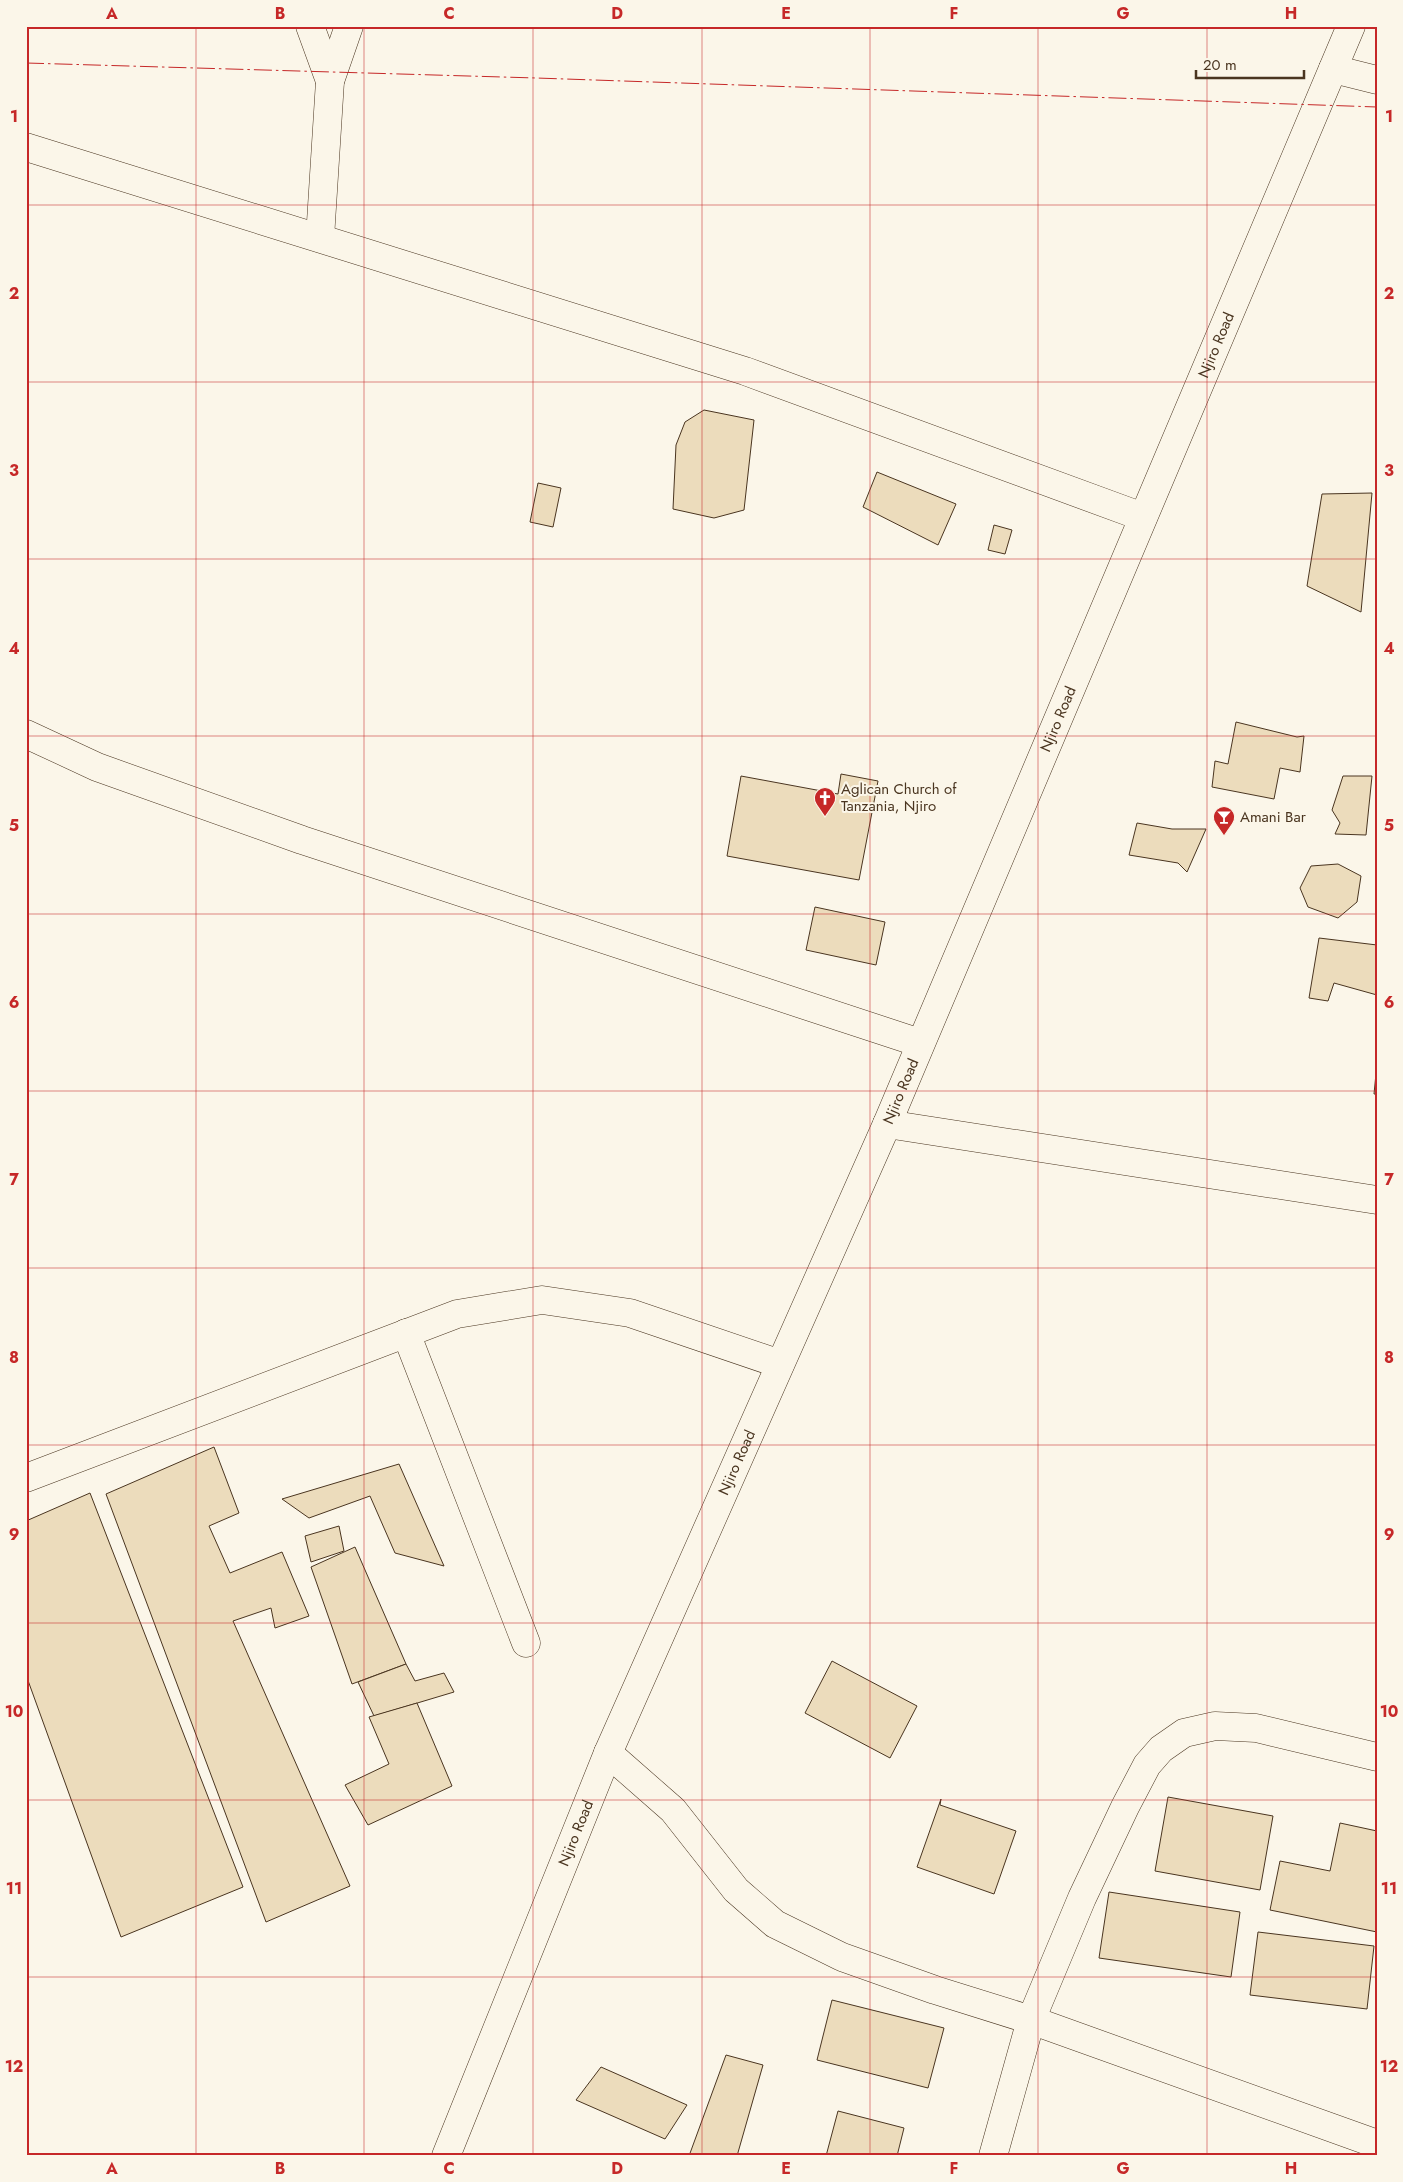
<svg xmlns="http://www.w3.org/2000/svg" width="1403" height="2182" viewBox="0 0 1403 2182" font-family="Jost,sans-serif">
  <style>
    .building { fill: #ecdcbc; stroke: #4a3520 }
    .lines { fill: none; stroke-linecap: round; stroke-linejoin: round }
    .minor-casing { stroke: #4a3520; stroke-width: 29 }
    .minor { stroke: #fbf6e9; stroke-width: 28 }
    .power { stroke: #c62828; stroke-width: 1; stroke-dasharray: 18 4 2.5 4; stroke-linecap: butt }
    .grid { fill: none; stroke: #c62828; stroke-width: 1; stroke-opacity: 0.55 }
    .labels { text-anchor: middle; stroke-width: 4; stroke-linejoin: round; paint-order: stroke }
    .street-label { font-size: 15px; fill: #4a3520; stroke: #fbf6e9 }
    .poi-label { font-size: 15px; fill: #4a3520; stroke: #fbf6e9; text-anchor: start }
    .neatline { fill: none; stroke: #c62828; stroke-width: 2 }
    .grid-label { font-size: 16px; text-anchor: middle; font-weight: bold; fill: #c62828 }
  </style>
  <rect width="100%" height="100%" fill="#fbf6e9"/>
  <g class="building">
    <polygon points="704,410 754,420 744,510 714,518 673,509 676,445 685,422"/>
    <polygon points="877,472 956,504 938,545 863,507"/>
    <polygon points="538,483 561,488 553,527 530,522"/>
    <polygon points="1372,493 1361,612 1307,586 1322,494"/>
    <polygon points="994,525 1012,530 1005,554 988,550"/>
    <polygon points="1236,722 1297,737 1304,736 1300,772 1280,768 1274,799 1212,787 1215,761 1228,764"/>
    <polygon points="841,774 878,781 859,880 727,856 741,776 838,794"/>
    <polygon points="1343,776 1372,776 1366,835 1335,834 1340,823 1332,810"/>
    <polygon points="1137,823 1172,829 1206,829 1187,872 1178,863 1129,855"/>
    <polygon points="1338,864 1361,876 1357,902 1338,918 1308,907 1300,888 1311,866"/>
    <polygon points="815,907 885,922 876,965 806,950"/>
    <polygon points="1319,938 1377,945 1377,995 1334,983 1328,1001 1309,998"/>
    <polygon points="1377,1063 1377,1094 1374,1094"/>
    <polygon points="214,1447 239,1513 209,1526 230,1573 282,1552 309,1616 275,1628 271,1608 233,1621 350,1886 266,1922 106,1494"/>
    <polygon points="399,1464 444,1566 395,1553 370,1496 309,1518 282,1499"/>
    <polygon points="90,1493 243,1887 121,1937 26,1675 26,1521"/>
    <polygon points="339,1526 344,1551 311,1562 305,1536"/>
    <polygon points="355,1547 406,1664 352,1684 311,1567"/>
    <polygon points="832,1661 917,1706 890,1758 805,1713"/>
    <polygon points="406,1664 415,1681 444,1673 454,1692 374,1716 358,1682"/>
    <polygon points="417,1703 452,1786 368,1825 345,1785 389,1764 369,1717"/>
    <polygon points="1168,1797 1273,1816 1260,1890 1155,1871"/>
    <polygon points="941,1799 940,1805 1016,1831 994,1894 917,1867"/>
    <polygon points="1340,1823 1377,1831 1377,1932 1270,1910 1280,1861 1330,1871"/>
    <polygon points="1109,1892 1240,1912 1231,1977 1099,1958"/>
    <polygon points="1258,1932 1374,1946 1367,2009 1250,1995"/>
    <polygon points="832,2000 944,2028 928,2088 817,2060"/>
    <polygon points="726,2055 763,2065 737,2156 689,2156"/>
    <polygon points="601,2067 687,2105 665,2139 576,2100"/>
    <polygon points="838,2111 904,2128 897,2156 826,2156"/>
  </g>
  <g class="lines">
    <g class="minor-casing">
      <g id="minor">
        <polyline points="310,26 330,81"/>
        <polyline points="1333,69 1377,80"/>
        <polyline points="26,147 745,371 1143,517"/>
        <polyline points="320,238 330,81 349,26"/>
        <polyline points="26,734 97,767 302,840 920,1043"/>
        <polyline points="887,1124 1377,1200"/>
        <polyline points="406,1333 526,1643"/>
        <polyline points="26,1478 457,1314 542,1300 630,1313 780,1364"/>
        <polyline points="608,1753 673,1810 736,1890 775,1924 842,1957 935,1990 1031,2020 1377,2144"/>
        <path id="s1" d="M 446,2156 L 608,1753 L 887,1124 L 1351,26"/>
        <polyline points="993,2156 1031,2020 1082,1898 1125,1807 1147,1765 1161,1749 1184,1733 1215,1726 1256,1728 1377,1757"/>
      </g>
    </g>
    <use href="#minor" class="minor"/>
    <polyline class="power" points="26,63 536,78 1377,107"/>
  </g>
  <path class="grid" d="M 196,26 L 196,2156M 364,26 L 364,2156M 533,26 L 533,2156M 702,26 L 702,2156M 870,26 L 870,2156M 1038,26 L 1038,2156M 1207,26 L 1207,2156M 26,205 L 1377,205M 26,382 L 1377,382M 26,559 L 1377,559M 26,736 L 1377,736M 26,914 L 1377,914M 26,1091 L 1377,1091M 26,1268 L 1377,1268M 26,1445 L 1377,1445M 26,1623 L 1377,1623M 26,1800 L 1377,1800M 26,1977 L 1377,1977"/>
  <defs>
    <g id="church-pin" transform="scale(1.125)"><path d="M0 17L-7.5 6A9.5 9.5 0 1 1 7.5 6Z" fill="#c62828" stroke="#fbf6e9"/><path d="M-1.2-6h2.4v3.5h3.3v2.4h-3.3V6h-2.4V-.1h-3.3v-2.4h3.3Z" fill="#fff"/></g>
    <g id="bar-pin" transform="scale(1.125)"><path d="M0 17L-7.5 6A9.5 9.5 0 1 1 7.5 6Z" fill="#c62828" stroke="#fbf6e9"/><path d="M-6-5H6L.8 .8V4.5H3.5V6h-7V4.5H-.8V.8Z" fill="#fff"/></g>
  </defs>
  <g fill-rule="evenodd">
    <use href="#church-pin" x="825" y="798"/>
    <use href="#bar-pin" x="1224" y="817"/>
  </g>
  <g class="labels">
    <g class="street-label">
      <text dy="5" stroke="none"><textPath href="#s1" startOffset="1968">Njiro Road</textPath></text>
      <text dy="5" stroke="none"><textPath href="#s1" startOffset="1562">Njiro Road</textPath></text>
      <text dy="5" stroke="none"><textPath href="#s1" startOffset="1158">Njiro Road</textPath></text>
      <text dy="5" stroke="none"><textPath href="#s1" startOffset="752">Njiro Road</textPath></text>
      <text dy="5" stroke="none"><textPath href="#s1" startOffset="348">Njiro Road</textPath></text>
    </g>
    <g class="poi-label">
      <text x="841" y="794">Aglican Church of<tspan x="841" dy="17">Tanzania, Njiro</tspan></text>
      <text x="1240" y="822">Amani Bar</text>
    </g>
  </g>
  <rect width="1403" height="2182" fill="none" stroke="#fbf6e9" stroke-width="55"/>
  <path d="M1196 70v8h108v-8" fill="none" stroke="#4a3520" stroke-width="2.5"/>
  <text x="1203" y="70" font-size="15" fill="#4a3520" stroke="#fbf6e9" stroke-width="4" paint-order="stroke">20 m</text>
  <rect x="28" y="28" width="1348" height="2126" class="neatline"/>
  <g class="grid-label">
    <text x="112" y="19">A</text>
    <text x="280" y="19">B</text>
    <text x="449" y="19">C</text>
    <text x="617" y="19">D</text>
    <text x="786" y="19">E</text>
    <text x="954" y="19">F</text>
    <text x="1123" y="19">G</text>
    <text x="1291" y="19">H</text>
    <text x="14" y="122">1</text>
    <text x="1389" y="122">1</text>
    <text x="14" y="299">2</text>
    <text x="1389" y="299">2</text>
    <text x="14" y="476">3</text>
    <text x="1389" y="476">3</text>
    <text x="14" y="654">4</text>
    <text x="1389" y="654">4</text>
    <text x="14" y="831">5</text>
    <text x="1389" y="831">5</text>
    <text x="14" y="1008">6</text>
    <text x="1389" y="1008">6</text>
    <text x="14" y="1185">7</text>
    <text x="1389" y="1185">7</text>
    <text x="14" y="1363">8</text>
    <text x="1389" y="1363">8</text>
    <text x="14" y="1540">9</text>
    <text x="1389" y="1540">9</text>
    <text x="14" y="1717">10</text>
    <text x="1389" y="1717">10</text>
    <text x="14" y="1894">11</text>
    <text x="1389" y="1894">11</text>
    <text x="14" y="2072">12</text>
    <text x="1389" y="2072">12</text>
    <text x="112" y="2174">A</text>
    <text x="280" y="2174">B</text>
    <text x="449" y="2174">C</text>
    <text x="617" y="2174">D</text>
    <text x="786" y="2174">E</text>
    <text x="954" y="2174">F</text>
    <text x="1123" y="2174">G</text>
    <text x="1291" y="2174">H</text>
  </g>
</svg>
